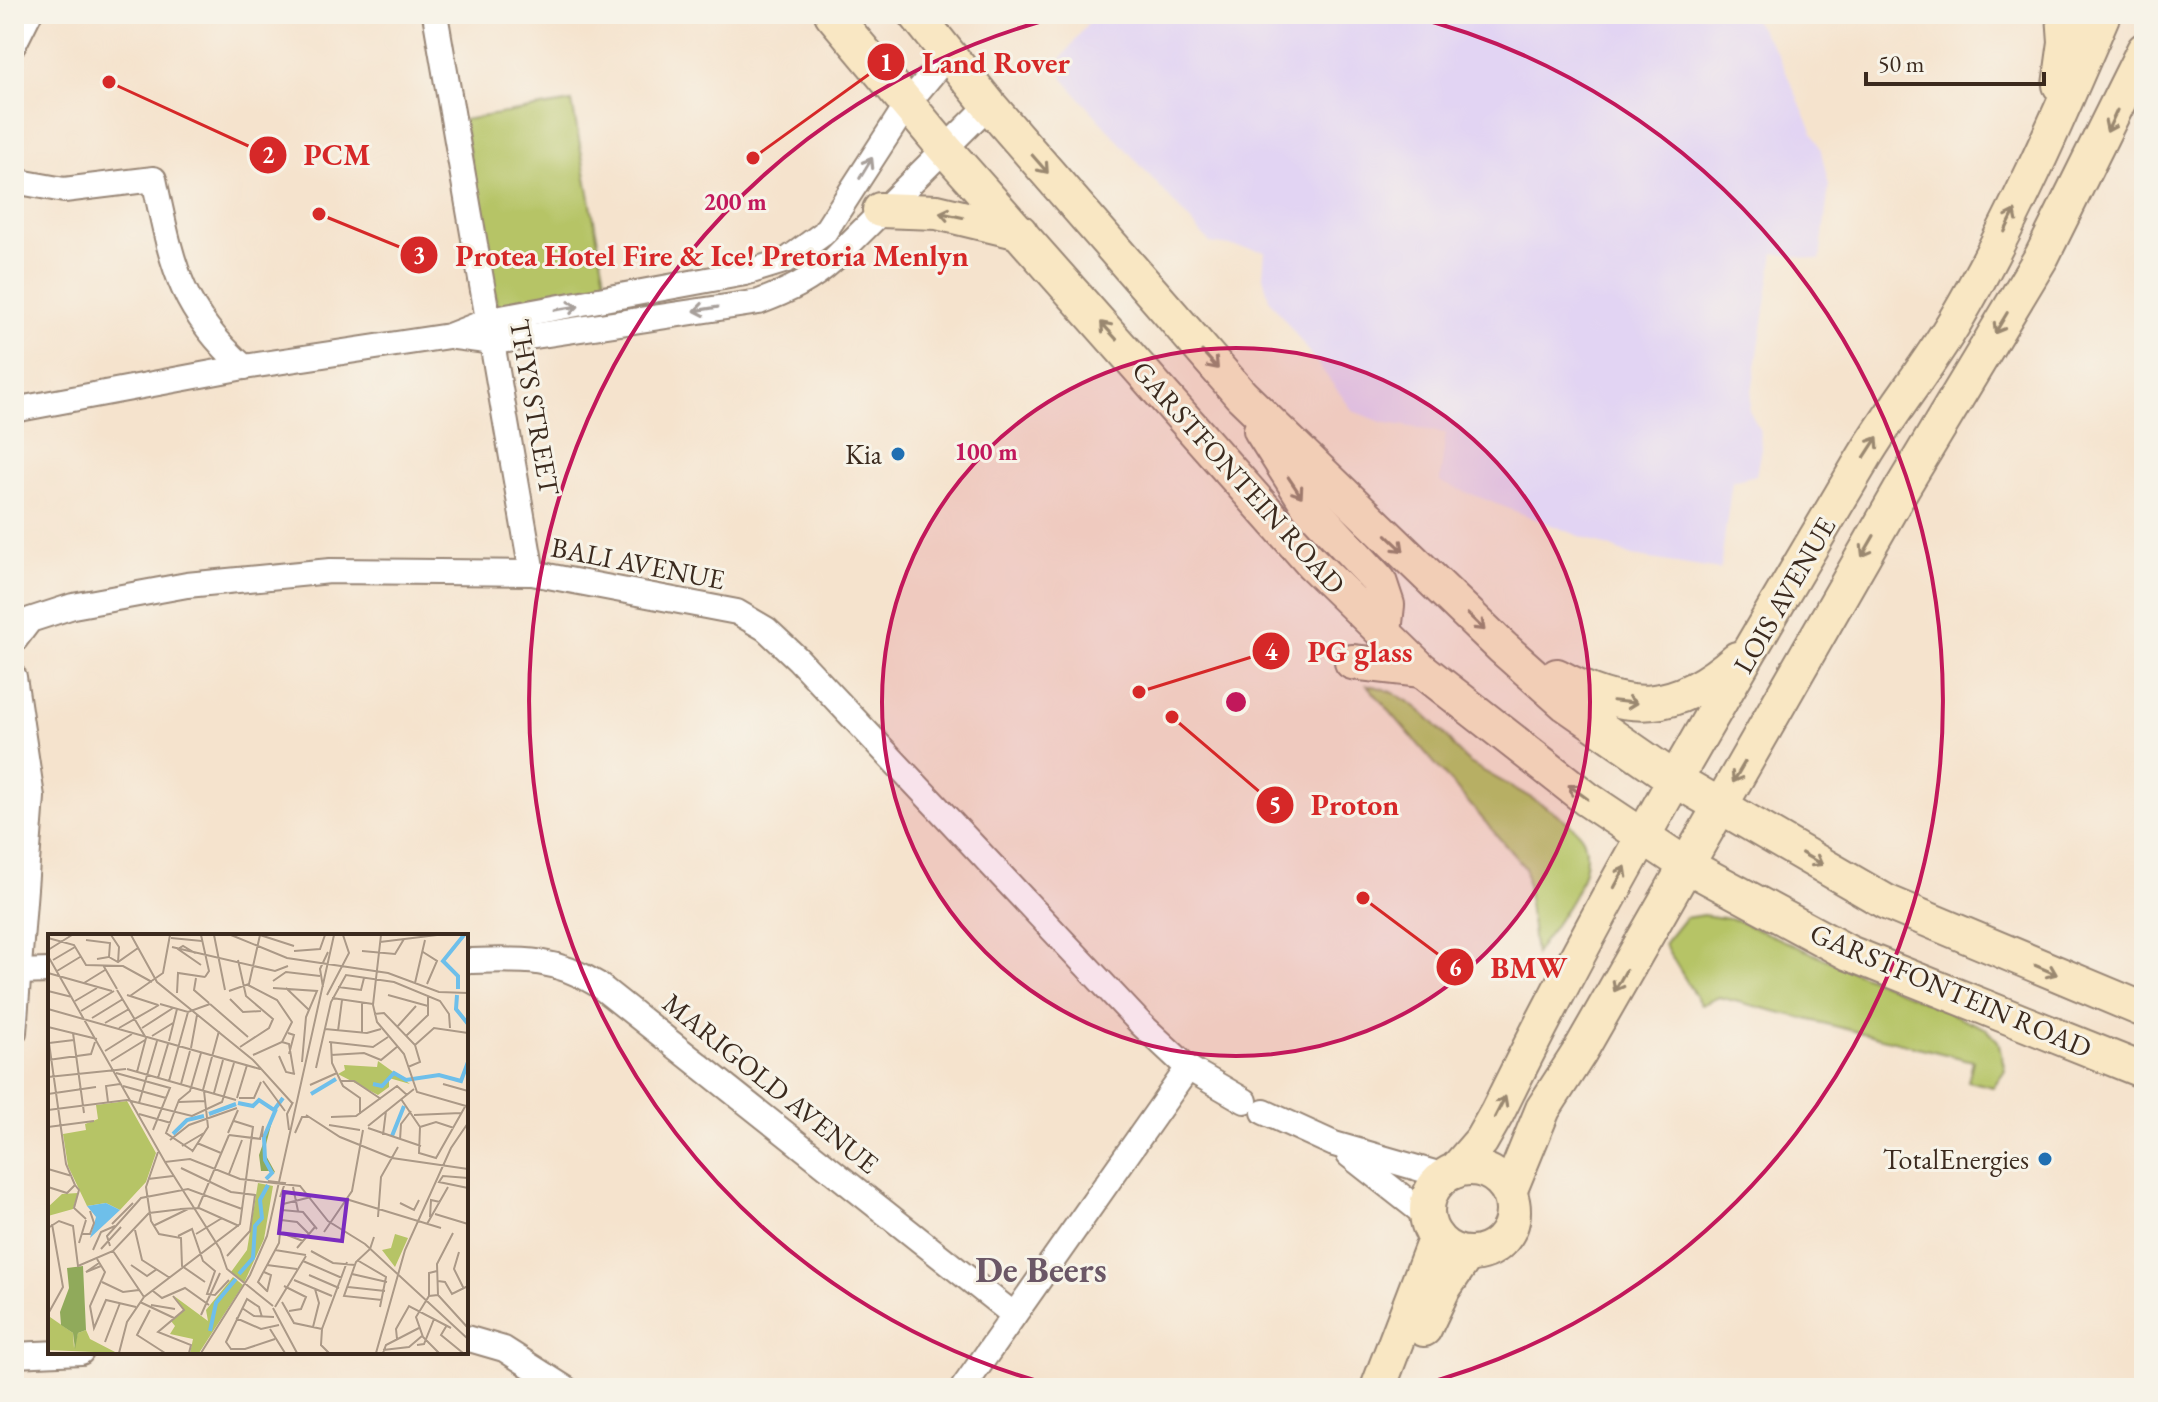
<svg xmlns="http://www.w3.org/2000/svg" width="2158" height="1402" viewBox="0 0 2158 1402" font-family="'EB Garamond',serif">
  <style>
    .built { fill: #e2d4f3 }
    .green { fill: #b6c466; stroke: #787742; stroke-width: 2 }
    .lines { fill: none; stroke-linecap: round; stroke-linejoin: round }
    .street-casing { stroke: #988676; stroke-width: 28 }
    .secondary-casing { stroke: #988676; stroke-width: 38 }
    .street { stroke: #fff; stroke-width: 24 }
    .secondary { stroke: #f9e7c3; stroke-width: 34 }
    .oneway { stroke: #9a8870 }
    .oneway2 { stroke: #a79f9a }
    .ring { fill: none; stroke: #c2185b; stroke-width: 4 }
    .poi-dot { fill: #1f6fb2; stroke: #f7f3e8; stroke-width: 3 }
    .labels { text-anchor: middle; stroke-width: 6; stroke-linejoin: round; paint-order: stroke }
    .street-label { font-size: 28px; fill: #3b2a1e; stroke: #f7f3e8 }
    .poi-label { font-size: 28px; fill: #3b2a1e; stroke: #f7f3e8; text-anchor: end }
    .district-label { font-size: 36px; font-weight: bold; fill: #6b5766; stroke: #f7f3e8 }
    .inset-river { fill: none; stroke: #6ebfea; stroke-width: 4 }
    .inset-road { fill: none; stroke: #ab9987; stroke-width: 2 }
    .view { fill: #7b2cbf; fill-opacity: 0.15; stroke: #7b2cbf; stroke-width: 4 }
    .inset-edge { fill: none; stroke: #3b2a1e; stroke-width: 4 }
    .centre { fill: #c2185b; stroke: #f7f3e8; stroke-width: 4 }
    .ring-label { font-size: 24px; text-anchor: middle; font-weight: bold; fill: #c2185b; stroke: #f7f3e8; stroke-width: 6; stroke-linejoin: round; paint-order: stroke }
    .leader { fill: none; stroke: #d62828; stroke-width: 3 }
    .callout-dot { fill: #d62828; stroke: #f7f3e8; stroke-width: 3 }
    .mark-label { font-size: 24px; text-anchor: middle; font-weight: bold; fill: #fff }
    .callout-label { font-size: 30px; text-anchor: middle; font-weight: bold; fill: #d62828; stroke: #f7f3e8; stroke-width: 6; stroke-linejoin: round; paint-order: stroke }
  </style>
  <rect width="100%" height="100%" fill="#f7f3e8"/>
  <filter id="ink" filterUnits="userSpaceOnUse"><feTurbulence type="fractalNoise" baseFrequency=".0125" numOctaves="2"/><feDisplacementMap in="SourceGraphic" scale="16" xChannelSelector="R" yChannelSelector="G"/><feConvolveMatrix kernelMatrix="1 2 1 2 8 2 1 2 1" color-interpolation-filters="sRGB"/></filter>
  <filter id="wash" filterUnits="userSpaceOnUse"><feTurbulence type="fractalNoise" baseFrequency=".006" numOctaves="4" result="noise"/><feDisplacementMap in="SourceGraphic" scale="32" xChannelSelector="R" yChannelSelector="G"/><feGaussianBlur stdDeviation="1.8" result="paint"/><feColorMatrix in="noise" values="0 0 0 0 0 0 0 0 0 0 0 0 0 0 0 0 0 1.4 0 .05"/><feComposite in="paint" operator="in"/></filter>
  <g filter="url(#wash)">
    <rect width="100%" height="100%" fill="#f5e3cd"/>
    <polygon class="built" points="1095,14 1750,14 1778,54 1821,151 1829,186 1820,260 1774,253 1749,410 1760,431 1761,448 1756,475 1732,481 1720,570 1632,556 1440,482 1446,433 1382,422 1353,411 1269,299 1263,276 1265,251 1210,243 1063,79 1061,59"/>
    <g class="green">
      <polygon points="572,102 609,300 497,308 463,120"/>
      <path d="M 1367,685 C 1395,688 1423,710 1442,732 C 1452,742 1458,755 1470,763 C 1495,779 1577,818 1584,841 C 1596,878 1554,924 1535,954 L 1525,868 Z"/>
      <polygon points="1703,915 1736,920 1987,1029 1998,1041 2005,1070 1993,1087 1968,1081 1973,1061 1719,997 1701,1005 1664,944 1685,918"/>
    </g>
  </g>
  <g filter="url(#ink)">
    <g class="lines">
      <g class="street-casing">
        <g id="street">
          <polyline points="435,14 532,573"/>
          <polyline points="14,44 29,14"/>
          <path d="M 14,181 L 64,190 L 154,179 C 172,262 178,308 244,367"/>
          <path d="M 455,337 L 494,342 L 759,302 C 788,291 810,281 833,260 L 989,105"/>
          <polyline points="19,409 244,367 449,336 490,320 745,273 787,260 824,233 908,103 948,55"/>
          <polyline points="14,641 30,620 73,606 187,585 330,571 532,573 737,612 766,629 798,659 1141,1024 1188,1068 1245,1101"/>
          <polyline points="14,677 32,797 14,1032"/>
          <path d="M 466,961 C 518,960 551,956 597,984 L 1014,1315"/>
          <polyline points="18,972 50,971"/>
          <polyline points="1264,1112 1334,1144 1445,1176"/>
          <polyline points="1349,1155 1428,1217"/>
          <polyline points="466,1338 504,1349 565,1388"/>
          <polyline points="14,1355 81,1352"/>
          <polyline points="963,1388 1188,1068"/>
        </g>
      </g>
      <g class="secondary-casing">
        <g id="secondary">
          <polyline points="832,14 945,149 1312,563 1422,670 1587,799 1686,865 1849,953 2144,1071"/>
          <polyline points="916,14 989,105 1241,395 1503,648 1566,704 1674,779 1886,902 2144,1010"/>
          <polyline points="2060,85 2066,42 2064,14"/>
          <polyline points="880,210 937,212 1020,232"/>
          <polyline points="1261,430 1309,506 1379,581 1387,605 1384,632"/>
          <polyline points="1352,662 1422,670"/>
          <path d="M 1557,676 C 1628,714 1675,714 1737,659"/>
          <circle cx="1470" cy="1211" r="43"/>
          <path d="M 1455,1171 L 1481,1141 L 1497,1113 C 1607,888 1736,673 1864,457 C 1892,410 1927,368 1955,321 C 2013,222 2058,119 2103,14"/>
          <polyline points="1509,1192 1543,1109 1579,1053 1901,490 2042,256 2144,50"/>
          <polyline points="1424,1329 1443,1289 1467,1254"/>
          <polyline points="1378,1388 1436,1237"/>
        </g>
      </g>
      <use href="#street" class="street"/>
      <use href="#secondary" class="secondary"/>
    </g>
    <defs><path id="oneway-shaft" d="M-6 0H5M1.5-3L5.5 0L1.5 3" fill="none" stroke-width="1.6" stroke-linecap="round" stroke-linejoin="round" transform="scale(2)"/></defs>
    <g class="oneway">
      <use href="#oneway-shaft" transform="translate(2112 121) rotate(115)"/>
      <use href="#oneway-shaft" transform="translate(1040 164) rotate(49)"/>
      <use href="#oneway-shaft" transform="translate(951 215) rotate(-168)"/>
      <use href="#oneway-shaft" transform="translate(2010 221) rotate(-64)"/>
      <use href="#oneway-shaft" transform="translate(2001 323) rotate(121)"/>
      <use href="#oneway-shaft" transform="translate(1109 331) rotate(-132)"/>
      <use href="#oneway-shaft" transform="translate(1210 360) rotate(48)"/>
      <use href="#oneway-shaft" transform="translate(1871 447) rotate(-57)"/>
      <use href="#oneway-shaft" transform="translate(1295 487) rotate(56)"/>
      <use href="#oneway-shaft" transform="translate(1395 543) rotate(44)"/>
      <use href="#oneway-shaft" transform="translate(1868 546) rotate(120)"/>
      <use href="#oneway-shaft" transform="translate(1476 622) rotate(44)"/>
      <use href="#oneway-shaft" transform="translate(1625 702) rotate(6)"/>
      <use href="#oneway-shaft" transform="translate(1739 772) rotate(120)"/>
      <use href="#oneway-shaft" transform="translate(1578 792) rotate(-144)"/>
      <use href="#oneway-shaft" transform="translate(1812 859) rotate(30)"/>
      <use href="#oneway-shaft" transform="translate(1620 877) rotate(-62)"/>
      <use href="#oneway-shaft" transform="translate(2046 970) rotate(23)"/>
      <use href="#oneway-shaft" transform="translate(1620 981) rotate(119)"/>
      <use href="#oneway-shaft" transform="translate(1500 1107) rotate(-63)"/>
    </g>
    <g class="oneway2">
      <use href="#oneway-shaft" transform="translate(866 168) rotate(-59)"/>
      <use href="#oneway-shaft" transform="translate(567 308) rotate(-9)"/>
      <use href="#oneway-shaft" transform="translate(706 309) rotate(171)"/>
    </g>
  </g>
  <circle cx="1236" cy="702" r="354" fill="#c2185b" fill-opacity=".12"/>
  <g class="ring">
    <circle cx="1236" cy="702" r="354"/>
    <path d="M1059 1387A708 708 0 0 1 1065 15M1407 15A708 708 0 0 1 1413 1387"/>
  </g>
  <g class="poi-dot">
    <circle cx="898" cy="454" r="8"/>
    <circle cx="2045" cy="1159" r="8"/>
  </g>
  <g class="labels">
    <g class="street-label">
      <text transform="translate(535 407) rotate(80)" y="10">THYS STREET</text>
      <text transform="translate(1239 477) rotate(48)" y="10">GARSTFONTEIN ROAD</text>
      <text transform="translate(638 563) rotate(11)" y="10">BALI AVENUE</text>
      <text transform="translate(1784 595) rotate(-60)" y="10">LOIS AVENUE</text>
      <text transform="translate(1951 990) rotate(23)" y="10">GARSTFONTEIN ROAD</text>
      <text transform="translate(771 1083) rotate(39)" y="10">MARIGOLD AVENUE</text>
    </g>
    <g class="poi-label">
      <text x="882" y="464">Kia</text>
      <text x="2029" y="1169">TotalEnergies</text>
    </g>
    <g class="district-label">
      <text x="1041" y="1282">De Beers</text>
    </g>
  </g>
  <g transform="translate(48 934)">
    <rect width="420" height="420" fill="#f5e3cd"/>
    <path d="M 330,127 L 362,150 L 341,144 L 341,153 L 330,161 L 290,140 L 297,136 L 296,131 L 329,133 ZM 79,167 L 108,219 L 98,248 L 72,276 L 58,269 L 39,272 L 20,232 L 15,200 L 38,196 L 37,190 L 50,185 L 48,171 ZM 210,249 L 225,252 L 216,305 L 196,349 L 183,338 L 199,316 ZM 30,259 L 25,275 L 0,282 L 0,273 L 14,260 ZM 347,300 L 360,304 L 347,333 L 334,316 L 343,314 ZM 185,343 L 195,351 L 151,419 L 142,419 L 145,405 L 122,400 L 127,392 L 123,387 L 136,376 L 126,362 L 160,387 L 158,376 ZM 2,383 L 25,399 L 26,414 L 30,399 L 38,396 L 42,405 L 69,419 L 0,416 Z" fill="#b6c466"/>
    <path d="M 227,176 L 216,218 L 227,238 L 218,244 L 226,237 L 213,237 L 211,221 ZM 35,332 L 38,396 L 30,399 L 27,415 L 25,399 L 13,391 L 12,378 L 21,354 L 19,334 Z" fill="#90aa5b"/>
    <path d="M 58,269 L 72,276 L 42,304 L 48,283 L 39,272 Z" fill="#6ebfea"/>
    <path class="inset-river" d="M 410,55 L 410,42 L 395,27 L 416,1M 409,61 L 408,75 L 420,90M 325,150 L 334,152 L 346,139 L 358,146 L 391,141 L 413,147 L 420,128M 263,160 L 288,145M 190,169 L 205,172 L 211,166 L 226,176 L 235,164M 161,180 L 188,170M 125,200 L 139,186 L 156,182M 344,202 L 356,172M 218,245 L 224,239 L 217,226 L 216,203 L 228,175M 191,340 L 205,324 L 207,292 L 214,284 L 212,266 L 220,251M 162,397 L 168,369 L 188,345"/>
    <path class="inset-road" d="M 63,1 L 71,13 L 70,29M 83,1 L 109,48 L 205,126 L 245,170M 153,1 L 161,37 L 157,43M 166,1 L 177,56M 183,1 L 239,24 L 340,39 L 391,58 L 420,59M 212,1 L 246,12M 333,1 L 325,71 L 329,88 L 356,120 L 369,158 L 418,172M 0,4 L 26,11 L 38,31 L 75,32 L 104,48M 123,4 L 154,7M 38,6 L 62,9 L 61,23 L 49,25M 332,8 L 389,1M 124,13 L 227,37 L 240,32M 0,16 L 24,1M 246,17 L 272,15 L 277,1M 314,17 L 347,20 L 356,5M 375,18 L 389,27 L 379,50M 147,19 L 135,12 L 130,15 L 153,31M 0,22 L 117,228 L 142,225 L 192,245 L 252,252 L 280,287 L 317,310 L 420,405M 61,23 L 70,28 L 90,14M 5,26 L 27,13M 190,26 L 198,62 L 225,85 L 221,94 L 192,113M 55,31 L 69,55M 9,37 L 32,23M 0,39 L 64,57M 148,44 L 146,56 L 161,69M 225,47 L 238,38 L 272,42M 36,49 L 57,36M 367,49 L 377,6M 200,51 L 229,66 L 244,88 L 234,108 L 205,121M 275,53 L 272,35 L 280,18M 290,53 L 313,56 L 316,44M 225,54 L 269,57 L 258,83 L 254,128M 238,54 L 261,76M 69,56 L 98,104 L 89,138M 0,57 L 24,63M 181,57 L 201,50 L 212,1M 129,59 L 130,39 L 157,43M 79,61 L 110,71M 279,61 L 301,19 L 295,1M 340,61 L 380,72M 82,62 L 115,39 L 122,1M 284,64 L 325,70M 182,65 L 195,78 L 213,77M 27,67 L 49,54M 112,70 L 140,78 L 162,70M 162,70 L 200,103M 0,75 L 212,135M 33,77 L 66,57M 326,80 L 336,79 L 367,111 L 372,128 L 360,133M 44,84 L 75,65M 57,89 L 81,75M 0,93 L 49,105M 349,93 L 368,72M 71,94 L 111,71M 94,94 L 125,74M 277,95 L 319,99 L 333,95M 290,97 L 294,66M 25,99 L 36,179M 240,99 L 246,101 L 241,120M 314,99 L 314,69M 104,102 L 125,89M 358,102 L 380,81 L 380,63M 121,107 L 129,75M 234,108 L 241,110 L 246,140M 281,108 L 325,113 L 340,103M 1,109 L 26,106M 283,109 L 284,129 L 295,152 L 312,164 L 312,180M 367,111 L 386,94 L 420,99M 143,114 L 149,81M 57,117 L 84,100M 283,121 L 316,119 L 333,126 L 350,112M 231,122 L 238,138 L 247,140M 0,126 L 43,120 L 47,108M 63,127 L 97,106M 268,134 L 283,68 L 298,41 L 346,48 L 392,67 L 401,80 L 402,94M 79,135 L 188,166M 68,139 L 122,154 L 105,196M 0,143 L 78,135M 110,144 L 120,110M 121,147 L 140,78M 215,147 L 237,177M 293,147 L 306,147 L 333,165M 133,150 L 142,117M 395,150 L 420,157M 262,151 L 289,139M 75,152 L 118,164M 155,156 L 171,97M 166,159 L 175,126M 0,160 L 48,153M 189,164 L 199,131M 191,164 L 206,164 L 213,148M 353,165 L 372,193 L 371,219 L 388,224 L 418,171M 60,168 L 58,152 L 72,150M 131,168 L 157,167M 91,169 L 109,107M 0,176 L 79,166 L 144,182 L 174,168 L 186,129M 91,180 L 123,189M 258,181 L 292,203 L 344,224 L 420,235M 366,181 L 413,179M 283,183 L 308,182 L 349,152 L 359,161M 281,191 L 312,196M 320,192 L 366,155M 0,193 L 46,187M 372,193 L 388,188 L 406,194M 320,194 L 373,212M 241,196 L 239,180 L 245,168M 180,199 L 190,176M 247,199 L 254,183 L 261,183M 181,201 L 213,205M 335,201 L 338,177M 212,205 L 215,192 L 214,203M 122,206 L 141,191 L 189,174M 352,206 L 353,190 L 363,177M 149,209 L 173,219M 134,212 L 156,199M 145,217 L 118,199 L 131,166 L 142,157 L 153,119M 110,218 L 98,253 L 103,287 L 111,300 L 133,304 L 134,332 L 157,348M 144,218 L 160,193 L 156,157M 117,228 L 172,315 L 179,335 L 225,372M 133,234 L 183,258 L 207,261 L 202,297 L 179,322M 0,235 L 24,242M 181,240 L 194,206M 420,244 L 395,242 L 391,248 L 420,254M 100,245 L 125,242M 220,247 L 237,249 L 232,263M 27,251 L 31,256 L 26,274 L 38,285M 0,253 L 19,259 L 27,251 L 18,230 L 1,109M 245,253 L 250,277M 298,265 L 393,294M 352,269 L 366,276 L 371,266M 235,270 L 263,263M 150,274 L 181,201M 132,275 L 151,274 L 191,292M 101,279 L 134,275M 387,280 L 420,290M 330,283 L 333,243 L 350,213M 382,283 L 383,266 L 392,268M 233,286 L 249,288 L 261,300M 64,290 L 85,269M 379,290 L 400,253M 105,292 L 140,275M 0,294 L 11,287 L 25,292 L 30,332 L 65,317 L 101,279M 87,296 L 94,326 L 122,344M 231,298 L 255,307M 276,298 L 304,257 L 315,196M 405,299 L 389,330 L 390,361 L 420,394M 34,300 L 42,300 L 46,289 L 42,277M 148,300 L 174,284M 130,302 L 144,295 L 155,327 L 167,337 L 159,360 L 167,361 L 181,346M 326,303 L 322,315 L 308,328 L 296,362 L 334,366M 31,309 L 38,286M 62,312 L 59,302 L 93,264 L 140,255 L 194,275M 249,314 L 267,293M 53,315 L 73,293M 45,316 L 53,298 L 67,292M 227,316 L 258,321M 65,317 L 96,363M 263,317 L 285,329 L 307,331M 411,318 L 406,335 L 416,355M 49,325 L 57,338 L 42,372 L 46,394 L 58,366 L 88,373M 309,326 L 338,343 L 332,373M 255,327 L 294,344M 51,329 L 38,338 L 53,332M 83,331 L 99,342 L 109,335M 219,331 L 249,335M 216,338 L 223,341 L 219,358M 304,340 L 339,348M 261,341 L 291,354M 246,346 L 284,362M 390,347 L 397,348 L 404,360 L 420,352M 54,348 L 75,358 L 91,356M 236,352 L 258,363 L 253,375 L 241,377M 300,353 L 337,357M 105,357 L 114,364 L 137,354 L 161,371M 219,357 L 210,348 L 231,309 L 234,276 L 255,278 L 269,295M 390,361 L 381,362 L 368,383 L 375,403 L 391,419M 125,362 L 136,376 L 110,398 L 143,411 L 141,419M 381,362 L 381,339 L 389,337M 92,368 L 126,384M 234,368 L 246,389 L 274,395M 103,371 L 127,375M 227,373 L 258,322M 194,374 L 206,382 L 226,383M 225,374 L 249,419M 102,376 L 89,401 L 117,419M 0,380 L 15,353 L 4,290M 153,381 L 172,339M 214,383 L 211,373 L 199,365 L 178,408 L 183,415 L 197,415 L 227,405M 188,384 L 213,395 L 231,391M 399,391 L 393,401 L 415,419M 265,393 L 271,369 L 267,355M 222,395 L 237,419M 349,405 L 348,395 L 361,372 L 403,394M 57,408 L 72,369M 369,411 L 376,410 L 386,385M 335,416 L 361,413 L 374,402M 71,419 L 79,388 L 96,363 L 192,290 L 205,193 L 186,187M 153,419 L 202,341 L 219,302 L 286,1M 281,419 L 273,411 L 274,395 L 299,328M 328,419 L 357,316 L 403,214 L 420,189M 335,419 L 338,411 L 371,394"/>
    <path class="view" d="M 236,258 L 299,266 L 294,307 L 231,299 Z"/>
    <rect width="420" height="420" class="inset-edge"/>
  </g>
  <circle cx="1236" cy="702" r="12" class="centre"/>
  <g class="ring-label">
    <text x="735" y="210">200 m</text>
    <text x="986" y="460">100 m</text>
  </g>
  <path class="leader" d="M753 158L886 62M109 82L268 155M319 214L419 255M1139 692L1271 651M1172 717L1275 805M1363 898L1455 967"/>
  <g class="callout-dot">
    <circle cx="753" cy="158" r="8"/>
    <circle cx="109" cy="82" r="8"/>
    <circle cx="319" cy="214" r="8"/>
    <circle cx="1139" cy="692" r="8"/>
    <circle cx="1172" cy="717" r="8"/>
    <circle cx="1363" cy="898" r="8"/>
    <circle cx="886" cy="62" r="20"/>
    <circle cx="268" cy="155" r="20"/>
    <circle cx="419" cy="255" r="20"/>
    <circle cx="1271" cy="651" r="20"/>
    <circle cx="1275" cy="805" r="20"/>
    <circle cx="1455" cy="967" r="20"/>
  </g>
  <g class="mark-label">
    <text x="886" y="71">1</text>
    <text x="268" y="163">2</text>
    <text x="419" y="263">3</text>
    <text x="1271" y="660">4</text>
    <text x="1275" y="813">5</text>
    <text x="1455" y="976">6</text>
  </g>
  <g class="callout-label">
    <text x="996" y="73">Land Rover</text>
    <text x="337" y="165">PCM</text>
    <text x="712" y="266">Protea Hotel Fire &amp; Ice! Pretoria Menlyn</text>
    <text x="1360" y="662">PG glass</text>
    <text x="1355" y="815">Proton</text>
    <text x="1529" y="978">BMW</text>
  </g>
  <rect width="2158" height="1402" fill="none" stroke="#f7f3e8" stroke-width="48"/>
  <path d="M1866 72v12h178v-12" fill="none" stroke="#3b2a1e" stroke-width="4"/>
  <text x="1878" y="72" font-size="24" fill="#3b2a1e" stroke="#f7f3e8" stroke-width="6" paint-order="stroke">50 m</text>
</svg>
